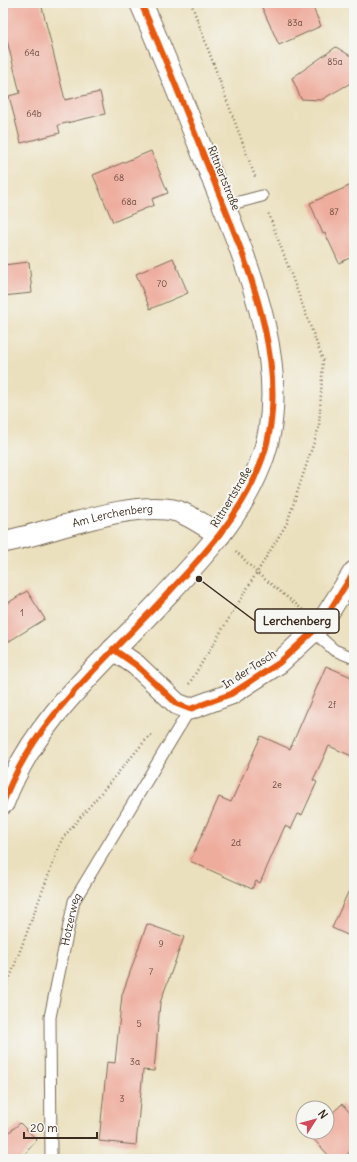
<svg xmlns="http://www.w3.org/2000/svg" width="357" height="1162" viewBox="0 0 357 1162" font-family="Delius,sans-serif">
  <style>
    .building { fill: #eeac9c }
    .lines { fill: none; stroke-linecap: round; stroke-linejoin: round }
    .service-casing { stroke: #796a56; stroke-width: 13 }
    .minor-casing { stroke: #796a56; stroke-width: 23 }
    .tertiary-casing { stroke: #796a56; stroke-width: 24 }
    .path { stroke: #796a56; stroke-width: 2.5; stroke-dasharray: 1 3; stroke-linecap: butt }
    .service { stroke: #fff; stroke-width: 11 }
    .minor { stroke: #fff; stroke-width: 21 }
    .tertiary { stroke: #fff; stroke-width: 22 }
    .cycleway-casing { stroke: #f6f6f2; stroke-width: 8 }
    .cycleway { stroke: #e8590c; stroke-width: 6 }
    .labels { text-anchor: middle; stroke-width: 4; stroke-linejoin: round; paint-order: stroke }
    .number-label { font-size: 9px; fill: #684a3e }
    .street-label { font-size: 11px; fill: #3b2a1e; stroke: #f6f6f2 }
    .leader { fill: none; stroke: #3b2a1e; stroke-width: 1.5 }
    .callout-dot { fill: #3b2a1e; stroke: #f6f6f2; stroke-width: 1.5 }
    .callout { fill: #f6f6f2; stroke: #3b2a1e; stroke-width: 1.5 }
    .callout-label { font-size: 12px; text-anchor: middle; font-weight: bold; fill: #3b2a1e }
  </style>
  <rect width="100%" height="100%" fill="#f6f6f2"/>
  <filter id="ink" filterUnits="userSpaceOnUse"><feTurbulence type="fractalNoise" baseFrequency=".025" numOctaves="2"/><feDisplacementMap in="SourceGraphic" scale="8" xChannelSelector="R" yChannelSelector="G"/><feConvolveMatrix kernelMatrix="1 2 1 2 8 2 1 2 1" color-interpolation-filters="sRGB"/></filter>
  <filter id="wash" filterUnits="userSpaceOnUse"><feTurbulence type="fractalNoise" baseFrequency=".012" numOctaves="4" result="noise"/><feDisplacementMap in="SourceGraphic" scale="16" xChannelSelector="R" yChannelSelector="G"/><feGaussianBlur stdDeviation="0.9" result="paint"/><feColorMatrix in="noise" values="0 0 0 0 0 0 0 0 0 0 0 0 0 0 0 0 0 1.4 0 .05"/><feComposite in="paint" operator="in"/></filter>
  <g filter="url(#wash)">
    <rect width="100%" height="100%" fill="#ebe0bd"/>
    <g id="blocks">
      <g class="building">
        <polygon points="3,3 41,3 65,100 100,92 105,114 58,125 60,133 21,143 9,96 20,93 3,24"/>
        <polygon points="260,3 311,3 321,26 279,45"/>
        <polygon points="336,47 354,58 354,81 321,100 301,99 292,78"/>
        <polygon points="151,151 168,193 152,199 154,205 113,222 93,175"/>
        <polygon points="354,184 354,256 339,263 325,233 323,234 310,203"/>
        <polygon points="173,258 188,293 150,309 136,274"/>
        <polygon points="29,262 32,293 3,296 3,265"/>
        <polygon points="27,591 45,619 3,645 3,606"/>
        <polygon points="326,666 354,678 354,757 329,746 313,780 317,782 302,815 298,814 291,829 285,826 260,883 256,881 252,889 190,861 219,797 231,802 261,736 290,749"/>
        <polygon points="354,879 354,938 332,928"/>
        <polygon points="147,924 184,937 160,1003 154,1071 143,1070 136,1145 99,1141 107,1062 115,1063 122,995"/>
        <polygon points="342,1104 354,1117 354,1148 342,1159 332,1159 307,1132 327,1132 327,1118"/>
        <polygon points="20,1123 37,1140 20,1159 3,1159 6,1135"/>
      </g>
    </g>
  </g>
  <g filter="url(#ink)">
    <use href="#blocks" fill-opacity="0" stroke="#796a56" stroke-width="1"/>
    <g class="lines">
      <g class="service-casing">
        <g id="service">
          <polyline points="224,206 262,196"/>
          <polyline points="313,631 334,650 354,658"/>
          <path id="s1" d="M 51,1159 L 50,1017 L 74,901 L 190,709"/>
        </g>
      </g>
      <g class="minor-casing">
        <g id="minor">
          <path id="s2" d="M 3,542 C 51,533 130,499 177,511 C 190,515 208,528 220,535"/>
          <polyline points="113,649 136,665 177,704 190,709 231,694 279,663 321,624 354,572"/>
        </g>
      </g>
      <g class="tertiary-casing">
        <path id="tertiary" d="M 3,803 C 33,721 99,667 157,605 C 196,563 239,520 260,465 C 297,372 244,256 209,169 C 187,113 165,58 141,3"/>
      </g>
      <g class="path">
        <polyline points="191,3 256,179"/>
        <polyline points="236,551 257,573 303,610"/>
        <polyline points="189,684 287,523 319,427 323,360 268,212"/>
        <polyline points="3,996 62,839 150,735 152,736"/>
      </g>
      <use href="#service" class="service"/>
      <use href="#minor" class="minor"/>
      <use href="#tertiary" class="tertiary"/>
      <g class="cycleway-casing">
        <g id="cycleway">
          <polyline points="113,649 136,665 177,704 190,709 231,694 279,663 321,624 354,572"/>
          <path d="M 3,803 C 33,721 99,667 157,605 C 196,563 239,520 260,465 C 297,372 244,256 209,169 C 187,113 165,58 141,3"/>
        </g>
      </g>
      <use href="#cycleway" class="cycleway"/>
    </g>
  </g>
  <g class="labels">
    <g class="number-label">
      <text x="295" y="26">83a</text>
      <text x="32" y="56">64a</text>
      <text x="335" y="65">85a</text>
      <text x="34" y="117">64b</text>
      <text x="119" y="181">68</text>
      <text x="129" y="205">68a</text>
      <text x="334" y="215">87</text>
      <text x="162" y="287">70</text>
      <text x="22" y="616">1</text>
      <text x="332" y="708">2f</text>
      <text x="277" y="788">2e</text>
      <text x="236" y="846">2d</text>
      <text x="161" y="947">9</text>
      <text x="151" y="975">7</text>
      <text x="139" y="1027">5</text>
      <text x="135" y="1065">3a</text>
      <text x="122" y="1102">3</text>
    </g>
    <g class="street-label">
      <text transform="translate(224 178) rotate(68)" y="4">Rittnertstraße</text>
      <text transform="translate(231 497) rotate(-59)" y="4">Rittnertstraße</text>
      <text dy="4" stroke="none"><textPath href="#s2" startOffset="113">Am Lerchenberg</textPath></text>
      <text transform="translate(249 669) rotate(-33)" y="4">In der Tasch</text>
      <text dy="4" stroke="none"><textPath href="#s1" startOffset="242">Hotzerweg</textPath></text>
    </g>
  </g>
  <path class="leader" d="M199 579L255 621"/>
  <circle class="callout-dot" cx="199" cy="579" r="4"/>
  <rect class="callout" x="255" y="609" width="84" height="24" rx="4"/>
  <g class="callout-label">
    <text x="297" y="625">Lerchenberg</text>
  </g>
  <rect width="357" height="1162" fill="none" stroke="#f6f6f2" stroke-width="16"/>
  <g transform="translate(315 1120) rotate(54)"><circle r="19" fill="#f6f6f2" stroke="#aba49d"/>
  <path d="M0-3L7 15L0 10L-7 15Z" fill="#d1495b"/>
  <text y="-6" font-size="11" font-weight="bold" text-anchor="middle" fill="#3b2a1e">N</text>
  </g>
  <path d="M24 1132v6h73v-6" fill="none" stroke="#3b2a1e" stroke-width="2"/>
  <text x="30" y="1132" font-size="12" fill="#3b2a1e" stroke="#f6f6f2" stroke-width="3" paint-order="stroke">20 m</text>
</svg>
